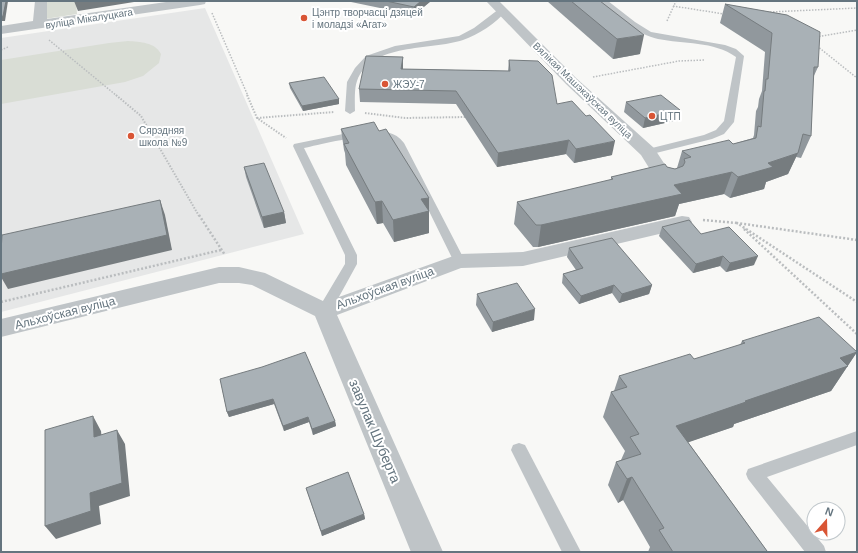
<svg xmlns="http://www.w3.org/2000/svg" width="858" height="553" viewBox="0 0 858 553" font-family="Arial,sans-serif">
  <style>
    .built { fill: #e6e7e7 }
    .green { fill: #d9ddd5 }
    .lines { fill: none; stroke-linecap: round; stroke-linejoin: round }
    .path-far2 { stroke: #babdbf; stroke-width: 1.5; stroke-dasharray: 1.5 1.5; stroke-linecap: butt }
    .path-far1 { stroke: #babdbf; stroke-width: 2; stroke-dasharray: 1.5 1.5; stroke-linecap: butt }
    .path { stroke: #babdbf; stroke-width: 2.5; stroke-dasharray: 2 2; stroke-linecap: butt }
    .service { fill: #bfc4c7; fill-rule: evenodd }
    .minor { fill: #bfc4c7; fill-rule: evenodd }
    .wall { fill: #91989d }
    .shaded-wall { fill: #767c7f }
    .building { fill: #a9b1b6; stroke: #767c7f }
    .poi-dot { fill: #d95535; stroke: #fff; stroke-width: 1.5 }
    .labels { text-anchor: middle; stroke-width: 4; stroke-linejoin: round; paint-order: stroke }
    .far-poi-label { font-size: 10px; fill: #65757f; stroke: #fff; text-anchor: start }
    .far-street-label { font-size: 10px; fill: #65757f; stroke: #fff }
    .street-label { font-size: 12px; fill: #65757f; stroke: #fff }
    .near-street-label { font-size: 14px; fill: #65757f; stroke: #fff }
  </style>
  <rect width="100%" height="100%" fill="#f8f8f6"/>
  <polygon class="built" points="205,8 304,234 1,312 1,38"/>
  <g class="green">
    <polygon points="45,1 76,1 77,14 45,19"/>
    <path d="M 128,41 C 140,42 155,42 161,54 L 159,63 L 143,76 L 125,82 L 1,104 L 1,60 L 109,43 Z"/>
  </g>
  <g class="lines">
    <g class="path-far2">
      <polyline points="673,6 724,14"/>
      <polyline points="770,12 857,8"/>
      <polyline points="212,13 248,96"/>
      <polyline points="667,21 676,1"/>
      <polyline points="816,37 857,30"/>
      <polyline points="49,40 117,96"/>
      <polyline points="817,46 857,78"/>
      <polyline points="1,50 8,47"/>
      <polyline points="593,77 679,61 705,60"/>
    </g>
    <g class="path-far1">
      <polyline points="116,95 141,116 199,216"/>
      <polyline points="247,95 257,118 286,138"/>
      <polyline points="365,113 405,118 466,117"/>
      <polyline points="257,118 334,112"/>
    </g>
    <g class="path">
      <polyline points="199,215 225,255"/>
      <polyline points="703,220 737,223"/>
      <polyline points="744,229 857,334"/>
      <polyline points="857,240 737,223 857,302"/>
      <polyline points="1,302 221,250"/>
    </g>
    <g class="service">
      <path d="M 599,1 L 608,1 L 635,22 L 651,32 L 725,45 L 736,49 L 744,56 L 734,122 L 724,134 L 712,139 L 648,155 L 644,154 L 643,152 L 644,150 L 704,135 L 716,130 L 724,121 L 736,57 C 714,41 683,44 658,39 C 639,35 612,16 599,1 Z"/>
      <path d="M 499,9 L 502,9 L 506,11 C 496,23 478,35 463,40 C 430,51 372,42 357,81 C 354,89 355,102 355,111 L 350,114 L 345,111 L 347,82 L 355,68 L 366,56 L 395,46 L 459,36 L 474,28 Z"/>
      <path d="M 368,131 C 383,131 395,131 404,143 L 465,261 L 463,264 L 459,265 L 455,264 L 399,150 C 396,146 393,141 388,139 C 373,131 322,144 304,148 L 357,255 L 357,264 L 329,315 L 324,316 L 319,315 L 317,311 L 345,264 L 345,255 L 293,146 L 294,144 L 343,134 Z"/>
      <polygon points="857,431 857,445 767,477 824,546 826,552 805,552 748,479 746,474 748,469"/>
      <polygon points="519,443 525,445 581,552 562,552 511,450 513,445"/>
    </g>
    <g class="minor">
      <polygon points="35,1 47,1 47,19 173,1 206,1 205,4 200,5 1,34 1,26 33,21"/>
      <polygon points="486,1 499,1 576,78 654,148 677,183 675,187 668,189 661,187 641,155 566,84"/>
      <polygon points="682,216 689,217 692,222 689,227 523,266 461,268 337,315 443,552 411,552 315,316 252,285 239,283 219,283 1,337 1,319 219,267 239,267 265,273 325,302 459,254 523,252"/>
    </g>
  </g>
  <g class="wall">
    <polygon points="351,1 431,1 414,15 351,2"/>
    <polygon points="547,1 600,1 640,54 613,59"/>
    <polygon points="725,4 787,15 818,67 813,78 811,136 801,158 796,157 788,174 766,182 764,189 730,198 724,194 679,204 675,216 538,247 533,247 514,224 517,202 611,180 611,177 667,167 675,169 677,168 682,151 733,144 753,138 754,135 756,111 758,107 759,99 762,91 765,52 720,23"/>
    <polygon points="403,57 403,69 508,71 509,60 557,104 612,155 574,163 566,154 497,167 456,104 360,102 359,89"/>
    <polygon points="289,83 339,99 339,104 303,111 290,88"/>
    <polygon points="626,102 680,110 678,120 643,128 624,112"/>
    <polygon points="341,129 379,131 429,198 429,233 394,242 383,223 377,224 346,165 345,153 344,150"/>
    <polygon points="244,167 284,212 286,223 264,228 246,177"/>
    <polygon points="662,227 701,234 754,265 726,272 720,266 693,273 659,236"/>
    <polygon points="569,248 652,285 649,294 619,303 612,293 579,304 562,283 563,274 576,270 567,257"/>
    <polygon points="477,294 534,320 492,332 476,305"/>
    <polygon points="742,341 857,352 831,391 734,424 733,427 688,442 767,551 766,552 648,552 650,547 623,500 618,503 608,485 616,462 621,460 625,451 603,417 611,392 614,391 619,376 694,359 740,345"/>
    <polygon points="220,379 335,421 336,426 313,435 309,422 284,431 274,404 229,417 227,412"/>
    <polygon points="306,488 364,514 365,519 322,536"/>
  </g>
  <g class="shaded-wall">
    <polygon points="6,1 8,1 5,21 1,21 1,17"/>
    <polygon points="74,1 134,1 134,2 78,11"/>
    <polygon points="421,1 431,1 414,15 414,7"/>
    <polygon points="644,35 640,54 613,59 617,39"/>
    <polygon points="403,57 403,70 401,69"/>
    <polygon points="339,99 339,104 303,111 302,106"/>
    <polygon points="680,110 678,120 643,128 645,118"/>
    <polygon points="569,140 566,154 497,167 498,153"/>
    <polygon points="615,141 612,155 574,163 576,149"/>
    <polygon points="798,153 788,174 766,182 764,189 730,198 738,177 768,163"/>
    <polygon points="732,172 724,194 679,204 675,216 538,247 541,225 674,185"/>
    <polygon points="429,198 429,233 394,242 393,220 421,199"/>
    <polygon points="160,200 165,215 172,250 8,289 1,277 1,274"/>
    <polygon points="382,201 383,223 377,224 375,202"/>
    <polygon points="284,212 286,223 264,228 262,217"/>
    <polygon points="723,256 720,266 693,273 696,264"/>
    <polygon points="758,256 754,265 726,272 730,263"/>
    <polygon points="614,285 612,293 579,304 581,296"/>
    <polygon points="652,285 649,294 619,303 622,294"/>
    <polygon points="535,309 534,320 492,332 493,322"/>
    <polygon points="857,352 831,391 734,424 733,427 666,450 676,426 745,401 840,358"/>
    <polygon points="273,399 274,404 229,417 227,412"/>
    <polygon points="93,416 101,431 103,451 94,437"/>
    <polygon points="308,417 309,422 284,431 283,426"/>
    <polygon points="335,421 336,426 313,435 312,429"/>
    <polygon points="117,430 125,444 130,496 99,506 101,524 56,539 45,526"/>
    <polygon points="632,477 623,500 618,503 627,479"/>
    <polygon points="364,514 365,519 322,536 321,531"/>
  </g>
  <g class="building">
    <polygon points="1,1 6,1 3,16 1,17"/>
    <polygon points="386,1 421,1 414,7"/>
    <polygon points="571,1 600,1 644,35 617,39"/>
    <polygon points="725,4 787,15 820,32 818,67 814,67 811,136 803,134 798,153 768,163 773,167 738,177 732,172 674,185 682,194 541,225 536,225 517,202 613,179 611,177 665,164 667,167 675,169 683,166 685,162 684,159 691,157 682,151 729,140 733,144 756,138 758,126 761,127 764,91 765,91 766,79 768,79 772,33"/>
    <polygon points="366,56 403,57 401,69 510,71 509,60 538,61 552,75 557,104 572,101 586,116 590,115 615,141 576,149 569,140 498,153 456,91 359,89"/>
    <polygon points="324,77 339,99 302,106 289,83"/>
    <polygon points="661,95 680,110 645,118 626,102"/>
    <polygon points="374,122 379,131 386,129 429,198 421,199 429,211 393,220 382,201 375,202 344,144 349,143 341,129"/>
    <polygon points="264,163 284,212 262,217 244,167"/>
    <polygon points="160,200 167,235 1,274 1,252 2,235"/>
    <polygon points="689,220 701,234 729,227 758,256 730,263 723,256 696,264 662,227"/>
    <polygon points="612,238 652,285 622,294 614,285 581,296 563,274 583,268 569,248"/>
    <polygon points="517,283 535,309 493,322 477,294"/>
    <polygon points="819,317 857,352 840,358 848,366 745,401 746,402 676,426 767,551 764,552 673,552 659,530 664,528 632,477 627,479 616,462 641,454 630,437 639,434 611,392 627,387 619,376 690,354 694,359 745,343 742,341"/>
    <polygon points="305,352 335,421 312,429 308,417 283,426 273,399 227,412 220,379 262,367"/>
    <polygon points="93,416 94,437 117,430 122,483 90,493 91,511 45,526 45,430"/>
    <polygon points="348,472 364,514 321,531 306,488"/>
  </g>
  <g class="poi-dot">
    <circle cx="304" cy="18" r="4"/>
    <circle cx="385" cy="84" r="4"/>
    <circle cx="652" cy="116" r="4"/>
    <circle cx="131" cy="136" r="4"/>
  </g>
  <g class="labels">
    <g class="far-poi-label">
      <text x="312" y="16">Цэнтр творчасці дзяцей<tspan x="312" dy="12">і моладзі «Агат»</tspan></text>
      <text x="393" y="88">ЖЭУ-7</text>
      <text x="660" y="120">ЦТП</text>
      <text x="139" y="134">Сярэдняя<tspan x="139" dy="12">школа №9</tspan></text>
    </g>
    <g class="far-street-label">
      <text transform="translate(89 18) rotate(-9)" y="4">вуліца Мікалуцкага</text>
      <text transform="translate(583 90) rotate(44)" y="4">Вялікая Машэкаўская вуліца</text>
    </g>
    <g class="street-label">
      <text transform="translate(385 288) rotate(-20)" y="4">Альхоўская вуліца</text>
      <text transform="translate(65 313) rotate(-14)" y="4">Альхоўская вуліца</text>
    </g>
    <g class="near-street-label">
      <text transform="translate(375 431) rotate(67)" y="5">завулак Шуберта</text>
    </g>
  </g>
  <rect width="858" height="553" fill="none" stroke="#65757f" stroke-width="4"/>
  <g transform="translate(826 521) rotate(20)"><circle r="19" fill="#ffffff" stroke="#c1c8cc"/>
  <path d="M0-3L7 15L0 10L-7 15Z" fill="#d95535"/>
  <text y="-6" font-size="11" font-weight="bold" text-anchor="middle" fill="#65757f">N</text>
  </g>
</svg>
